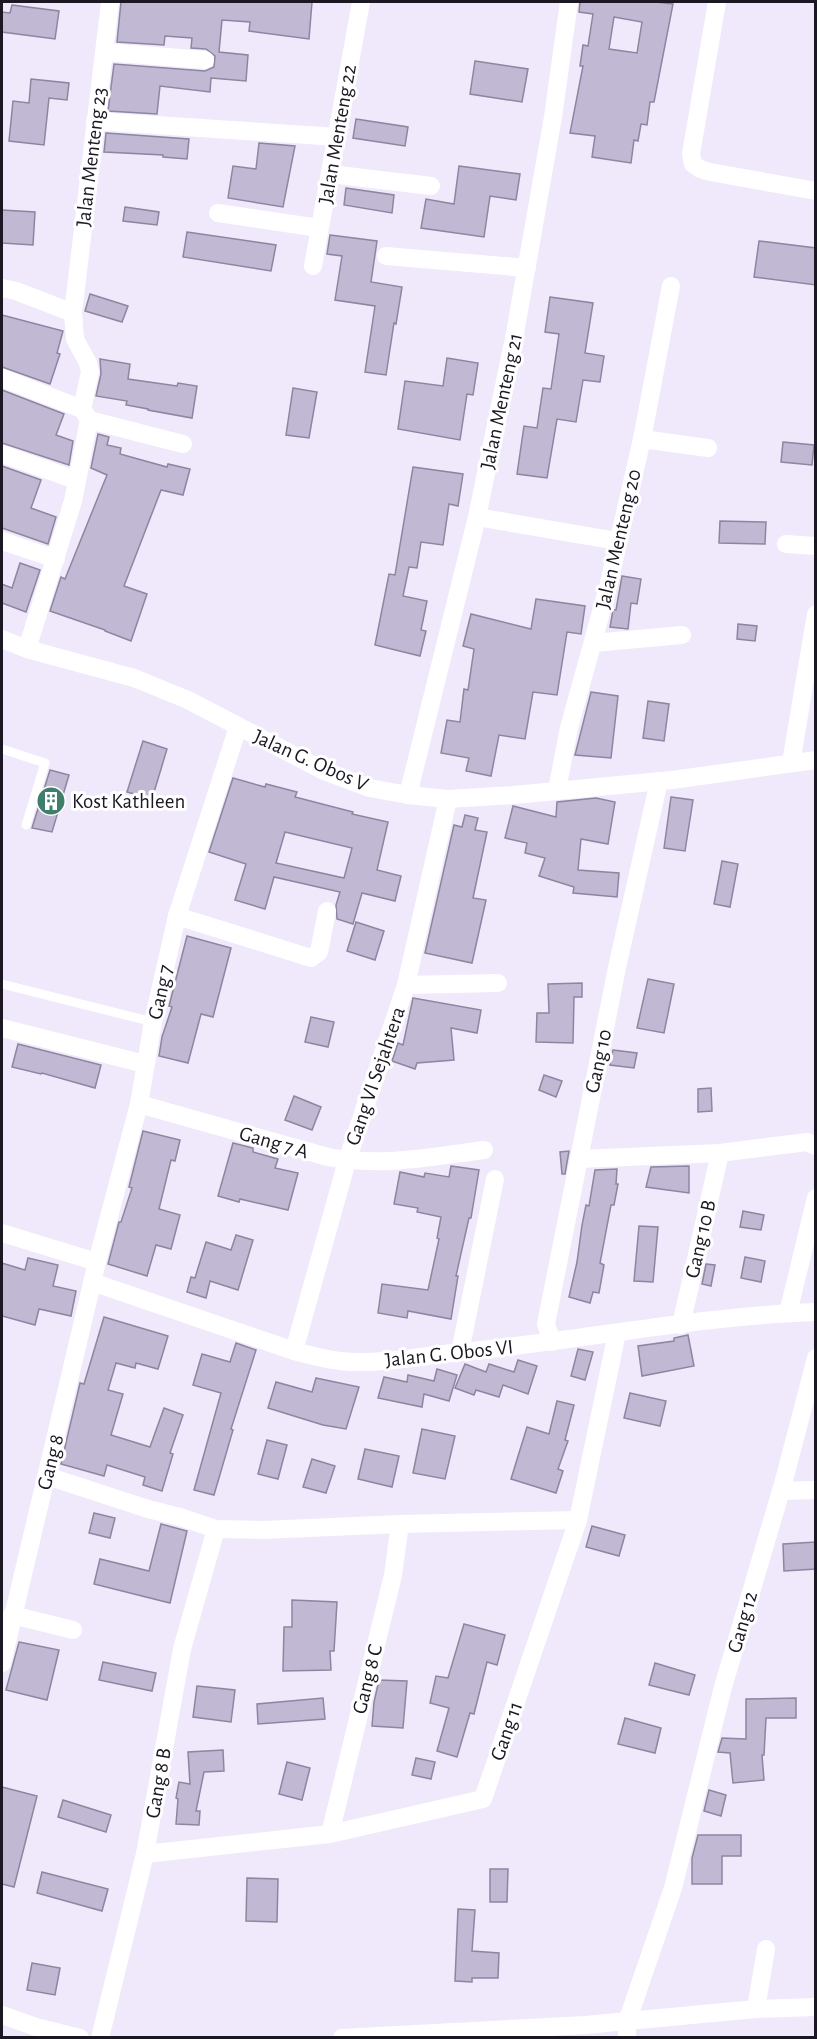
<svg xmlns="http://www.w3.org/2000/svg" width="817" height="2039" viewBox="0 0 817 2039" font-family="'Alegreya Sans',sans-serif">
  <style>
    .building { fill: #c1b8d4; stroke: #8e85a0; stroke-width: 1.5; fill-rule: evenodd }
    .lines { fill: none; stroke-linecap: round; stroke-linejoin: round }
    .lane { stroke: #fff; stroke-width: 9 }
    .street { stroke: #fff; stroke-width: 18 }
    .labels { text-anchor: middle; stroke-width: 6; stroke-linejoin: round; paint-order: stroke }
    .street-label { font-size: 21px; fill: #1c1823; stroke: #fff }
    .poi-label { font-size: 21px; fill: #1c1823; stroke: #fff; text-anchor: start }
  </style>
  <rect width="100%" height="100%" fill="#efe9fb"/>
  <g class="building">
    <polygon points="121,2 312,2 309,39 249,31 250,22 222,20 219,52 248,55 246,81 211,78 210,92 160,86 157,114 108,111 114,64 205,71 214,67 215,56 206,49 191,48 192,38 165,36 164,45 117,42"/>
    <path d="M 580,2 L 656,2 L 673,4 L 654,102 L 650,102 L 647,125 L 641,124 L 638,141 L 634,140 L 631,163 L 592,157 L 595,136 L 570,133 L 583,66 L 580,66 L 583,45 L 588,46 L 593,14 L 579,12 ZM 614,17 L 642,22 L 637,53 L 609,49 Z"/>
    <polygon points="12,5 59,11 55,39 2,32 2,12 10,13"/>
    <polygon points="475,61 528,69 522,102 470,94"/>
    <polygon points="31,79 69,83 67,100 49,98 44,145 9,141 13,101 29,103"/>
    <polygon points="356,119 408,127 405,146 353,138"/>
    <polygon points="106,133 189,139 187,159 163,157 163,155 104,152"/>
    <polygon points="259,143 295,146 283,207 228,198 233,166 256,169"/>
    <polygon points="459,166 520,174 516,200 490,196 484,237 421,228 426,199 454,204"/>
    <polygon points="346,188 394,195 392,213 344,205"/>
    <polygon points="125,207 159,212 157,225 123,221"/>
    <polygon points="2,210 35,212 33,245 2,243"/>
    <polygon points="187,232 276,245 271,271 183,257"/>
    <polygon points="330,235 377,241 371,282 402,287 396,324 394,323 386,375 365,372 375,306 335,300 342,256 327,254"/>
    <polygon points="759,241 816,248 816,285 754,277"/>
    <polygon points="90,294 128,306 122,322 85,311"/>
    <polygon points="550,297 593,303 585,353 604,356 600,382 583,380 576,422 557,419 547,478 517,474 524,426 537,428 543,388 551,389 559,334 545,332"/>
    <polygon points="2,315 63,331 57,353 60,354 50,384 2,367"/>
    <polygon points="447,358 478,363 473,395 467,394 460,440 398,429 405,381 443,386"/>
    <polygon points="100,359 130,364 128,379 177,386 178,383 197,386 192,418 148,410 148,409 126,405 127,401 96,396 101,374"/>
    <polygon points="293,388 317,392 309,438 286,435"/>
    <polygon points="2,390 64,414 56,435 73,441 69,465 2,443"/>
    <polygon points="98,434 109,437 107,445 121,448 120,454 167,467 168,464 190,469 183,495 161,490 124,586 147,594 131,641 105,631 105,630 50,611 61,577 65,579 107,475 91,468"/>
    <polygon points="783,442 814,445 812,465 781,462"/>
    <polygon points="2,466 41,480 31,508 56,517 48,544 2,528"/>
    <polygon points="413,467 463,474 458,506 449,504 443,545 421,542 417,568 409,567 403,596 427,601 421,630 426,631 420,656 375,645 389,574 395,575"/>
    <polygon points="720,521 766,522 765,544 719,543"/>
    <polygon points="20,563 40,570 26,612 2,603 2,584 12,588"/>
    <polygon points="622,576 641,579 637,604 631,603 628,629 610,627 613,610 616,610"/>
    <polygon points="536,599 585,606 581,634 567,632 557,695 533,692 525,739 499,735 491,776 466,771 469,758 441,753 447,720 460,722 464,689 468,690 474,649 463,646 471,614 531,629"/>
    <polygon points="738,624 757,626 755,641 737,639"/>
    <polygon points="591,692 618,696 611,758 575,755"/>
    <polygon points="648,701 669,704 664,741 643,738"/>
    <polygon points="143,741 167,749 152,799 127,792"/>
    <polygon points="50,770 69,775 52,832 32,828"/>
    <path d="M 233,778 L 265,787 L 266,784 L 297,792 L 295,797 L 353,812 L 352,814 L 388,822 L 377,870 L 401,876 L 395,901 L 362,893 L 353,924 L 337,919 L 336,905 L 340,892 L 274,877 L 265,909 L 235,900 L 246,864 L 209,852 ZM 285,832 L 352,848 L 344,878 L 276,863 Z"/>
    <polygon points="671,797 693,800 685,851 664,848"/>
    <polygon points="596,798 615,802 608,844 581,839 578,870 619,873 617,897 573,893 574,887 539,876 545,858 525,853 527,843 505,838 513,806 556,817 557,802"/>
    <polygon points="465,815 478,818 475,830 487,832 473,898 486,900 472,963 425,953 454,825 462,827"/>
    <polygon points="722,861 738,864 730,907 714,904"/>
    <polygon points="356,922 384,931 375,960 347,951"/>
    <polygon points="187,936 231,948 213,1017 201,1014 188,1063 159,1056 162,1037 172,1007 169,1006"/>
    <polygon points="648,979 674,984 664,1033 637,1028"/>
    <polygon points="582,983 582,997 574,997 573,1043 536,1042 537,1013 549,1013 548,984"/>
    <polygon points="413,998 481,1010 477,1033 451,1028 454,1060 417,1063 415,1069 392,1061 398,1043 403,1045"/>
    <polygon points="311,1017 334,1022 328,1047 305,1042"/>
    <polygon points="18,1044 101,1065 95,1088 42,1073 41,1074 12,1067"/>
    <polygon points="613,1050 637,1053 634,1068 610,1065"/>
    <polygon points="544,1075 562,1081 556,1097 539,1090"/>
    <polygon points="711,1088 712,1111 698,1112 698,1089"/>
    <polygon points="294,1096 321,1107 312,1130 285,1120"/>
    <polygon points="143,1131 180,1140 175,1161 171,1160 159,1209 180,1215 171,1249 156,1245 147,1276 108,1264 119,1222 121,1222 132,1188 129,1187"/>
    <polygon points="233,1143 253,1148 253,1152 278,1159 275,1168 298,1173 288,1210 240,1199 239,1202 218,1196"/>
    <polygon points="569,1151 565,1174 562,1174 560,1152"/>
    <polygon points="451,1166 479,1170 471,1218 469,1218 456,1276 458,1276 451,1319 408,1311 407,1318 378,1313 382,1284 428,1290 439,1239 437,1238 441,1217 417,1212 418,1208 394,1204 400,1172 424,1177 425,1173 449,1177"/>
    <polygon points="689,1166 689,1193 646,1187 651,1167"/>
    <polygon points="617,1169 616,1184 618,1184 614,1205 611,1205 600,1263 604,1265 599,1293 593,1292 590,1303 569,1297 577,1262 582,1225 586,1205 589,1206 595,1170"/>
    <polygon points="743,1211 764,1215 761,1230 740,1227"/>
    <polygon points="639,1226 658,1227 653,1282 634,1281"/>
    <polygon points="236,1235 253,1240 238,1290 210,1281 206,1298 187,1292 191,1277 195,1278 206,1242 231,1250"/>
    <polygon points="745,1257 765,1261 761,1282 741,1278"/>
    <polygon points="28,1258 58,1265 53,1286 76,1291 71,1316 39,1309 35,1325 2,1316 2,1263 25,1270"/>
    <polygon points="706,1264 715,1265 711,1286 702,1284"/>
    <polygon points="104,1317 168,1336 158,1369 136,1363 135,1368 116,1363 108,1390 123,1394 111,1435 150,1447 164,1408 183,1415 170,1453 173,1454 162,1491 143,1485 145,1477 107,1465 104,1476 61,1464 80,1383 84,1384"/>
    <polygon points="688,1335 694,1366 642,1376 638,1346 674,1341 674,1338"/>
    <polygon points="236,1343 256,1350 231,1429 233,1430 214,1495 194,1490 221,1393 193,1385 202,1354 230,1362"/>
    <polygon points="578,1349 593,1352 585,1380 571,1376"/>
    <polygon points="518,1360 537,1366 528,1394 503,1385 499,1397 476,1390 474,1395 455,1388 465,1364 486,1372 489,1364 514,1372"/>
    <polygon points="437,1369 457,1375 449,1401 424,1394 422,1407 378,1398 384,1377 407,1382 408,1375 434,1381"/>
    <polygon points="316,1378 359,1387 346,1429 323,1425 268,1408 276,1382 312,1392"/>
    <polygon points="630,1393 666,1401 660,1426 624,1418"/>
    <polygon points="557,1401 574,1405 565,1440 568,1441 558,1469 563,1471 556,1493 511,1479 527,1427 549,1434"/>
    <polygon points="422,1429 455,1436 445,1479 413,1473"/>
    <polygon points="267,1440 287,1445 278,1479 258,1474"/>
    <polygon points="365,1449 399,1456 392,1487 358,1479"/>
    <polygon points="312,1459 335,1466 326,1493 303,1487"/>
    <polygon points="94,1513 115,1518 110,1538 89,1533"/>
    <polygon points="161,1524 187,1531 170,1603 94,1584 100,1559 149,1571"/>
    <polygon points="592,1526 625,1535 619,1556 586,1547"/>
    <polygon points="816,1542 816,1569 784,1571 783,1544"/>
    <polygon points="292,1600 337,1602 334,1651 330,1651 331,1670 283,1671 284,1627 292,1627"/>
    <polygon points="464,1624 505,1635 497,1665 487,1662 474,1714 470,1713 457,1757 437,1751 449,1708 430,1703 436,1676 448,1678"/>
    <polygon points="19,1642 59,1650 47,1700 6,1690"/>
    <polygon points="103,1662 156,1673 152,1691 99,1680"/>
    <polygon points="655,1663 695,1675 689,1695 649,1685"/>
    <polygon points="379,1680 407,1681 403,1728 372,1726 374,1702"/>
    <polygon points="197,1686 235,1690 231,1722 193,1717"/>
    <polygon points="323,1698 325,1719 258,1724 257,1704"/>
    <polygon points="796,1698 796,1718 766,1718 764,1755 762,1755 764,1780 733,1783 730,1753 718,1752 722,1738 746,1739 746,1699"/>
    <polygon points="625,1718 661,1728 655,1753 618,1744"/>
    <polygon points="223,1750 224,1771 204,1772 196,1811 200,1811 199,1825 176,1824 178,1799 176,1798 179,1782 190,1784 188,1752"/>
    <polygon points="416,1758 435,1762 431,1779 412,1775"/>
    <polygon points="287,1762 310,1768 302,1800 279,1794"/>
    <polygon points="2,1787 37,1796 14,1887 2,1884"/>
    <polygon points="709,1790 726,1795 721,1816 704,1811"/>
    <polygon points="63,1800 111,1815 106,1832 58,1817"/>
    <polygon points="698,1835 741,1835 741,1856 722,1856 722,1884 692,1884 692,1858"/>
    <polygon points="490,1869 508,1869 507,1902 490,1902"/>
    <polygon points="42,1872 108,1889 102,1911 37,1893"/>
    <polygon points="247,1878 278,1879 277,1922 246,1921"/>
    <polygon points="458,1909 475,1910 472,1951 499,1953 498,1978 472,1978 472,1982 455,1981"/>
    <polygon points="32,1963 60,1968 55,1995 27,1990"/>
  </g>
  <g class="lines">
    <g class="lane">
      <polyline points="2,749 45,763 26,825"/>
      <polyline points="2,984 153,1022"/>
    </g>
    <g class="street">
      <polyline points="717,2 691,154 693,164 700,169 710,172 816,191"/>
      <polyline points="105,52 205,60"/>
      <polyline points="95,121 337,137"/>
      <polyline points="330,174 431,186"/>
      <polyline points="218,213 319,228"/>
      <polyline points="386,256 527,268"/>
      <polyline points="313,266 361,2"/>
      <polyline points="2,288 16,291 73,313"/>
      <polyline points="2,378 82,409 88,418"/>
      <polyline points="82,409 90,372 88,363 75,339 73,313 110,2"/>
      <polyline points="642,439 708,448"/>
      <polyline points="2,454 76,480"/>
      <polyline points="477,517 617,541"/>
      <polyline points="2,541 56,559"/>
      <polyline points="786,544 816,546"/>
      <polyline points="2,639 27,649 134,678 188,700 324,771 370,788 408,795 448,799 514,795 672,780 816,760"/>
      <polyline points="593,643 682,635"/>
      <polyline points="27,649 73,501 89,420 183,444"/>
      <polyline points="791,763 816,614"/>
      <polyline points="557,790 569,728 608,587 642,439 671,286"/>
      <polyline points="408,795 477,517 515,333 553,117 569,2"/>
      <polyline points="177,916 311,958 319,952 327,911"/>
      <polyline points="406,985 498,983"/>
      <polyline points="2,1028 145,1064"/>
      <path d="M 139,1104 L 328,1157 C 382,1167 431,1157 484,1150"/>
      <polyline points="580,1159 720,1153 807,1142 816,1146"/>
      <polyline points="2,1233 97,1262"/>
      <path d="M 92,1282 L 294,1351 C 314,1356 335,1362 356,1362 C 391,1363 427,1355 461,1352 C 579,1341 697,1316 816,1312"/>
      <polyline points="788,1313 816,1198"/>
      <polyline points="681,1325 720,1153"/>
      <polyline points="552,1342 546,1324 618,963 659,781"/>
      <polyline points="294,1351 347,1161 406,985 448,799"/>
      <polyline points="460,1352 495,1179"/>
      <polyline points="47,1476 148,1509 180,1517 216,1529 263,1530 400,1524 578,1520"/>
      <polyline points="781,1491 816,1490"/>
      <polyline points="12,1615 73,1630"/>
      <polyline points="2,1663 97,1262 139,1104 153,1022 177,916 238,727"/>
      <polyline points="330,1834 393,1575 400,1524"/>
      <polyline points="145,1854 330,1834 483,1799 578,1520 617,1333"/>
      <polyline points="756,2009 766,1949"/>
      <polyline points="2,2015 36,2027 80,2038"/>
      <polyline points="100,2038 145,1854 182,1649 216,1529"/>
      <polyline points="342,2038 585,2025 756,2009 816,2007"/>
      <polyline points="627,2038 627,2022 673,1888 723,1687 783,1484 816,1358"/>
    </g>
  </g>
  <defs>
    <g id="building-disc" transform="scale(1.5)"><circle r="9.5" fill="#3f7e6b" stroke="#fff"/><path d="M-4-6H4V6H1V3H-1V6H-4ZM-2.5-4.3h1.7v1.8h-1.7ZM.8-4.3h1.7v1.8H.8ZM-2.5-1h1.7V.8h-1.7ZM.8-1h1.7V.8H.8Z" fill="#fff"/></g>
  </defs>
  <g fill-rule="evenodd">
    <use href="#building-disc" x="51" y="801"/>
  </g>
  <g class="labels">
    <g class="street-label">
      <text transform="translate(337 134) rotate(-80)" y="7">Jalan Menteng 22</text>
      <text transform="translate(91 157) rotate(-83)" y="7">Jalan Menteng 23</text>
      <text transform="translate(501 401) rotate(-78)" y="7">Jalan Menteng 21</text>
      <text transform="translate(618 539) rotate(-77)" y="7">Jalan Menteng 20</text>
      <text transform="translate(311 760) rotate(24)" y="7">Jalan G. Obos V</text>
      <text transform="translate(160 992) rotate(-78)" y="7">Gang 7</text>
      <text transform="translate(598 1061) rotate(-78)" y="7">Gang 10</text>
      <text transform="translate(375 1076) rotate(-71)" y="7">Gang VI Sejahtera</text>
      <text transform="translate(274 1142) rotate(16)" y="7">Gang 7 A</text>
      <text transform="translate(700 1239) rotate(-77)" y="7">Gang 10 B</text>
      <text transform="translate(449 1353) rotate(-6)" y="7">Jalan G. Obos VI</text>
      <text transform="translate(50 1462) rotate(-76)" y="7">Gang 8</text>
      <text transform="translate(742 1622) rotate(-74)" y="7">Gang 12</text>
      <text transform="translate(367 1679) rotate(-76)" y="7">Gang 8 C</text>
      <text transform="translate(506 1731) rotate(-71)" y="7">Gang 11</text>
      <text transform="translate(158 1783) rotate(-80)" y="7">Gang 8 B</text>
    </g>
    <g class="poi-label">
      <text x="72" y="808">Kost Kathleen</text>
    </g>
  </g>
  <rect width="817" height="2039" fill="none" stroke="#1c1823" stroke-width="6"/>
</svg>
